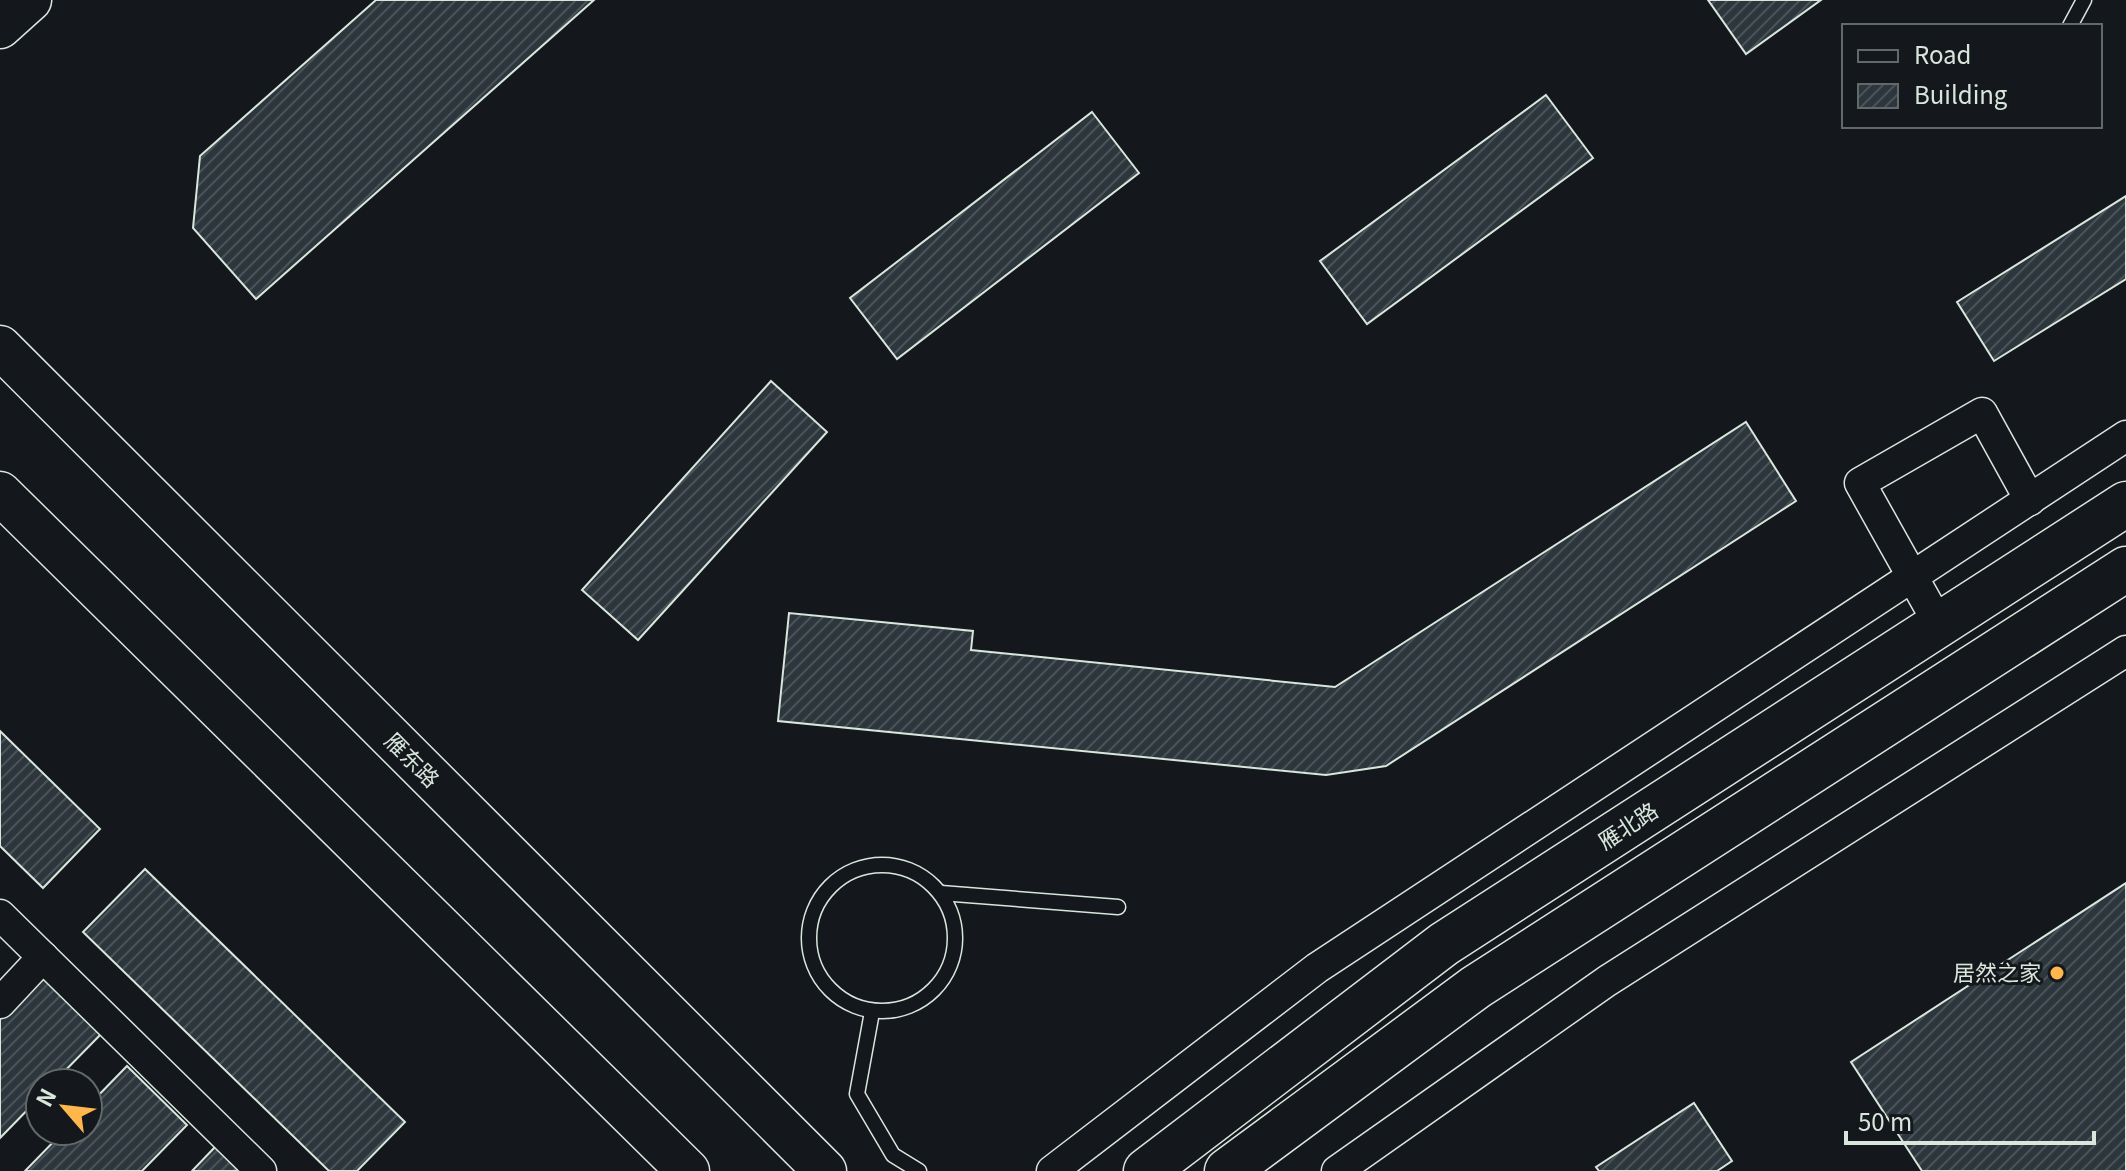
<svg xmlns="http://www.w3.org/2000/svg" width="2126" height="1171" viewBox="0 0 2126 1171" font-family="Georgia,'Noto Sans SC',serif">
  <style>
    .building { fill: url(#building-hatch); stroke: #d8e6dc; stroke-width: 2 }
    .lines { fill: none; stroke-linecap: round; stroke-linejoin: round }
    .service-casing { stroke: #d8e6dc; stroke-width: 17 }
    .minor-casing { stroke: #d8e6dc; stroke-width: 33 }
    .secondary-casing { stroke: #d8e6dc; stroke-width: 45 }
    .primary-casing { stroke: #d8e6dc; stroke-width: 47 }
    .service { stroke: #14181c; stroke-width: 14 }
    .minor { stroke: #14181c; stroke-width: 30 }
    .secondary { stroke: #14181c; stroke-width: 42 }
    .primary { stroke: #14181c; stroke-width: 44 }
    .poi-dot { fill: #ffb74d; stroke: #14181c; stroke-width: 3 }
    .labels { text-anchor: middle; stroke-width: 6; stroke-linejoin: round; paint-order: stroke }
    .street-label { font-size: 22px; fill: #d8e6dc; stroke: #14181c }
    .poi-label { font-size: 22px; fill: #d8e6dc; stroke: #14181c; text-anchor: end }
  </style>
  <defs>
    <pattern id="building-hatch" width="6" height="6" patternUnits="userSpaceOnUse" patternTransform="scale(2)"><rect width="6" height="6" fill="#2c363c"/><path d="M-1 1l2-2M0 6l6-6M5 7l2-2" fill="none" stroke="#4a5358"/></pattern>
  </defs>
  <rect width="100%" height="100%" fill="#14181c"/>
  <g class="building">
    <polygon points="376,0 594,0 256,299 193,228 200,156"/>
    <polygon points="1708,0 1821,0 1746,54"/>
    <polygon points="1546,95 1593,158 1367,324 1320,261"/>
    <polygon points="1092,112 1139,173 897,359 850,298"/>
    <polygon points="2126,196 2126,279 1994,361 1957,302"/>
    <polygon points="771,381 827,432 638,640 582,590"/>
    <polygon points="1746,422 1796,501 1386,766 1326,775 778,721 789,613 973,631 971,650 1335,687"/>
    <polygon points="0,731 100,829 43,888 0,846"/>
    <polygon points="145,869 405,1122 357,1171 329,1171 83,932"/>
    <polygon points="2126,883 2126,1171 1922,1171 1851,1062"/>
    <polygon points="47,970 107,1028 53,1083 40,1083 40,1097 0,1138 0,1019"/>
    <polygon points="127,1066 187,1125 142,1171 25,1171 64,1131 88,1131 88,1106"/>
    <polygon points="1694,1103 1732,1161 1717,1171 1599,1171 1596,1167"/>
    <polygon points="216,1146 242,1171 192,1171"/>
  </g>
  <g class="lines">
    <g class="service-casing">
      <g id="service">
        <polyline points="2070,26 2084,0"/>
        <circle cx="882" cy="938" r="73"/>
        <polyline points="941,893 1118,907"/>
        <polyline points="872,1012 857,1094 893,1155 919,1171"/>
      </g>
    </g>
    <g class="minor-casing">
      <g id="minor">
        <polyline points="1940,626 1860,483 1982,413 2030,500"/>
        <polyline points="0,915 261,1171"/>
        <polyline points="0,1003 43,957"/>
        <polyline points="1052,1171 1317,968 2126,436"/>
        <polyline points="1337,1171 1607,981 2126,651"/>
      </g>
    </g>
    <g class="secondary-casing">
      <g id="secondary">
        <polyline points="0,27 30,0"/>
        <polyline points="0,347 825,1171"/>
        <polyline points="0,493 688,1171"/>
      </g>
    </g>
    <g class="primary-casing">
      <g id="primary">
        <polyline points="1146,1171 1444,944 2126,504"/>
        <polyline points="1227,1171 1476,987 2126,569"/>
      </g>
    </g>
    <use href="#service" class="service"/>
    <use href="#minor" class="minor"/>
    <use href="#secondary" class="secondary"/>
    <use href="#primary" class="primary"/>
  </g>
  <circle class="poi-dot" cx="2057" cy="973" r="8"/>
  <g class="labels">
    <g class="street-label">
      <text transform="translate(412 760) rotate(45)" y="8">雁东路</text>
      <text transform="translate(1628 826) rotate(-33)" y="8">雁北路</text>
    </g>
    <g class="poi-label">
      <text x="2041" y="981">居然之家</text>
    </g>
  </g>
  <rect x="1842" y="24" width="260" height="104" fill="#14181c" stroke="#626a69" stroke-width="2"/>
  <rect x="1858" y="50" width="40" height="12" fill="#14181c" stroke="#626a69" stroke-width="2"/>
  <text x="1914" y="64" font-size="24" fill="#d8e6dc">Road</text>
  <rect x="1858" y="84" width="40" height="24" fill="url(#building-hatch)" stroke="#626a69" stroke-width="2"/>
  <text x="1914" y="104" font-size="24" fill="#d8e6dc">Building</text>
  <g transform="translate(64 1107) rotate(298)"><circle r="38" fill="#14181c" stroke="#626a69" stroke-width="2"/>
  <path d="M0-6L14 30L0 20L-14 30Z" fill="#ffb74d"/>
  <text y="-12" font-size="22" font-weight="bold" text-anchor="middle" fill="#d8e6dc">N</text>
  </g>
  <path d="M1846 1131v12h248v-12" fill="none" stroke="#d8e6dc" stroke-width="4"/>
  <text x="1858" y="1131" font-size="24" fill="#d8e6dc" stroke="#14181c" stroke-width="6" paint-order="stroke">50 m</text>
</svg>
